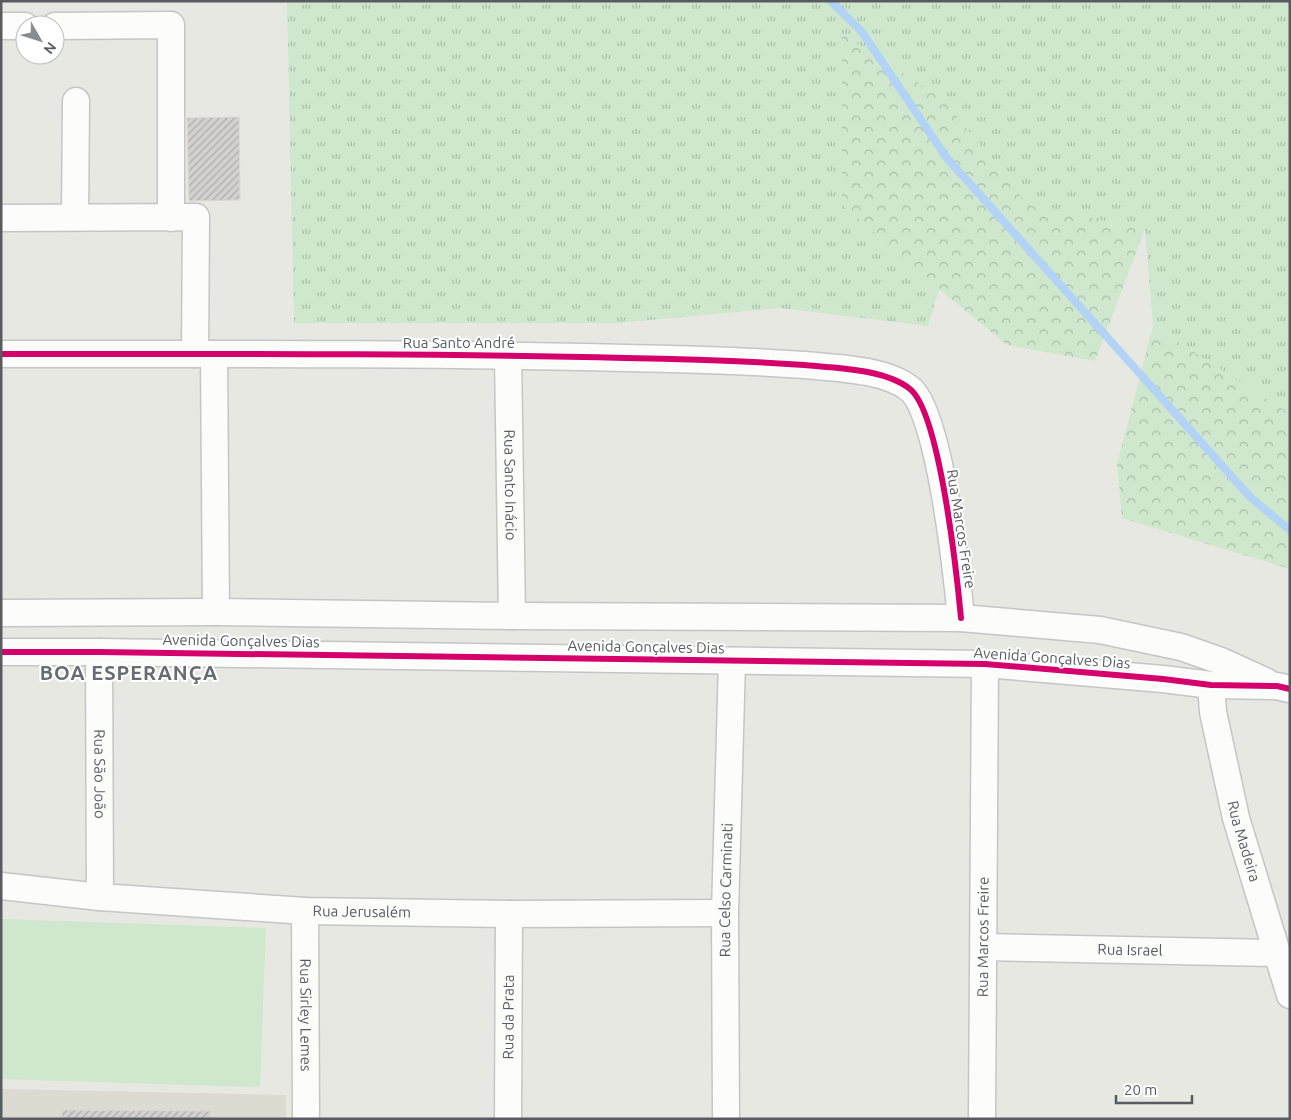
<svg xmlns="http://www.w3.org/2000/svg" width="1291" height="1120" viewBox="0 0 1291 1120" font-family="Ubuntu,sans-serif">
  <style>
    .education { fill: #dcdbd1 }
    .grass { fill: url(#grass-tufts) }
    .forest { fill: url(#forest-crowns) }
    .garden { fill: #cee7cd }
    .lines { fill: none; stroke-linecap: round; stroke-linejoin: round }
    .stream { stroke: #b3d3f6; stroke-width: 8 }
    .building { fill: url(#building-hatch); stroke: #d8d7d1 }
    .minor-casing { stroke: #c5c6c4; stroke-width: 29 }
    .minor { stroke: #fcfcfb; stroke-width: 26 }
    .cycleway-casing { stroke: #fff; stroke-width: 9 }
    .cycleway { stroke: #d6006c; stroke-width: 6 }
    .labels { text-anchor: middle; stroke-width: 4; stroke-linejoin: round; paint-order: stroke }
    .street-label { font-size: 15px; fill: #585b61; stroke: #fff }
    .district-label { font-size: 20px; font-weight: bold; letter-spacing: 1px; fill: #686d73; stroke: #fff }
  </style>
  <defs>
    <pattern id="grass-tufts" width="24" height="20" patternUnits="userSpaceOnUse" patternTransform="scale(1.25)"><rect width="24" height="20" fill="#cee7cd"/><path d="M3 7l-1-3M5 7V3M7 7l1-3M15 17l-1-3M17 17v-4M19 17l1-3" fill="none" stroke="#aabeaa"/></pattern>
    <pattern id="forest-crowns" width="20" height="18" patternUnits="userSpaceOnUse" patternTransform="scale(1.25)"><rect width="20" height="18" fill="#cee7cd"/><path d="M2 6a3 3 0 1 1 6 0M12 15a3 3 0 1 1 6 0" fill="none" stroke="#aabeaa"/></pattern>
    <pattern id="building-hatch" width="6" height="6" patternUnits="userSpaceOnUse" patternTransform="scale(1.25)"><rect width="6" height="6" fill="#d2d1cd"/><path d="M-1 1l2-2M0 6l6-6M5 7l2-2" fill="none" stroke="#adadaa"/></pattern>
  </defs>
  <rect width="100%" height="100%" fill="#e8e8e2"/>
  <polygon class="education" points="1,1089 286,1095 286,1119 1,1119"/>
  <polygon class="grass" points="287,1 1290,1 1290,414 1153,326 1145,229 1028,206 942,98 842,34 842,205 939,289 928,326 780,308 617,323 294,323"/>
  <g class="forest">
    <polygon points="842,34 942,98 1028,205 1145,229 1095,361 1007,345 939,289 842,205"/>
    <polygon points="1153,326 1290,414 1290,569 1122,518 1117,464"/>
  </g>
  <polygon class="garden" points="1,919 266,928 260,1087 1,1079"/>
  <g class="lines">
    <polyline class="stream" points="831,1 862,32 946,157 1251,498 1290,530"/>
  </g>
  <g class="building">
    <polygon points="239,117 240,200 189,201 187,118"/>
    <polygon points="62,1110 210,1111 210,1119 62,1119"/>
  </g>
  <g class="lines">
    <g class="minor-casing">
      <g id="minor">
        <polyline points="1,26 25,26"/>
        <polyline points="55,26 171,25 171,218"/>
        <polyline points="75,217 76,101"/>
        <polyline points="1,218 196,217 195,354"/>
        <path d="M 1,354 C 209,354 417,353 625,358 C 685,359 745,361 804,365 C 836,368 885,369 910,389 C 940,413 957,576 961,618"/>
        <polyline points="214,354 216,612"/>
        <path id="s1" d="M 508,355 L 512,616"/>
        <polyline points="1,613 216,612 512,616 961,618 1100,630 1181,647 1221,661 1267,682"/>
        <polyline points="1,652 99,652 985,664 1163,679 1211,685 1277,686 1290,689"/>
        <path id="s2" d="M 99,652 L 100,897"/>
        <path id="s3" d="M 1211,685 L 1213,712 L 1236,818 L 1290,995"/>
        <path id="s4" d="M 1,886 L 100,897 L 305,911 L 509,914 L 725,913"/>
        <path id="s5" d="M 305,911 L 306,1119"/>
        <path id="s6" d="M 984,947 L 1276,953"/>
        <path id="s7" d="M 508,1119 L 509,914"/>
        <path id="s8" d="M 726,1119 L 725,913 L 732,661"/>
        <path id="s9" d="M 982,1119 L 985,664"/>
      </g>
    </g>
    <use href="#minor" class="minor"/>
    <g class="cycleway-casing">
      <g id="cycleway">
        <path d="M 1,354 C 209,354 417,353 625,358 C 685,359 745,361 804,365 C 836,368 885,369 910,389 C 940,413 957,576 961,618"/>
        <polyline points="1,652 99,652 985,664 1163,679 1211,685 1277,686 1290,689"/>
      </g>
    </g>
    <use href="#cycleway" class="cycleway"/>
  </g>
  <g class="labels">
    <g class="street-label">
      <text x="459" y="348">Rua Santo André</text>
      <text dy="5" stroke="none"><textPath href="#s1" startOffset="130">Rua Santo Inácio</textPath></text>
      <text transform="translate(961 529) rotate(81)" y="5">Rua Marcos Freire</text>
      <text transform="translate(241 641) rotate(1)" y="5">Avenida Gonçalves Dias</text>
      <text transform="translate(646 647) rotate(1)" y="5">Avenida Gonçalves Dias</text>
      <text transform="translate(1052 658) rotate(4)" y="5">Avenida Gonçalves Dias</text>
      <text dy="5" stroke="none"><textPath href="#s2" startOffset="122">Rua São João</textPath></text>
      <text dy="5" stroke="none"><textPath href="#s3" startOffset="160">Rua Madeira</textPath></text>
      <text dy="5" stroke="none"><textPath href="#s8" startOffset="229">Rua Celso Carminati</textPath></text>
      <text dy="5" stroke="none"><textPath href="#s4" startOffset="362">Rua Jerusalém</textPath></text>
      <text dy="5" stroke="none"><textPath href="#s9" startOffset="182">Rua Marcos Freire</textPath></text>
      <text dy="5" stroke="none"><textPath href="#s6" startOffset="146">Rua Israel</textPath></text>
      <text dy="5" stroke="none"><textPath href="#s5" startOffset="104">Rua Sirley Lemes</textPath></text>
      <text dy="5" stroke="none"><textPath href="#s7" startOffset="102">Rua da Prata</textPath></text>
    </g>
    <g class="district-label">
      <text x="129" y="680">BOA ESPERANÇA</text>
    </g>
  </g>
  <rect width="1291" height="1120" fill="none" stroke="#585b61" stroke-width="5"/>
  <g transform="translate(40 40) rotate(129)"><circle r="24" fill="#ffffff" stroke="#bcbdc0"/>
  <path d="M0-4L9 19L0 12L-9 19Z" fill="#8a8c8e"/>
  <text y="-8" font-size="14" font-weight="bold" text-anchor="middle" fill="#585b61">N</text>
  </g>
  <path d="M1116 1095v8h76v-8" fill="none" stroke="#585b61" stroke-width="2.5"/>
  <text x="1124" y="1095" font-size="15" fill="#585b61" stroke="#ffffff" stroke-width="4" paint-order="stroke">20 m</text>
</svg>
